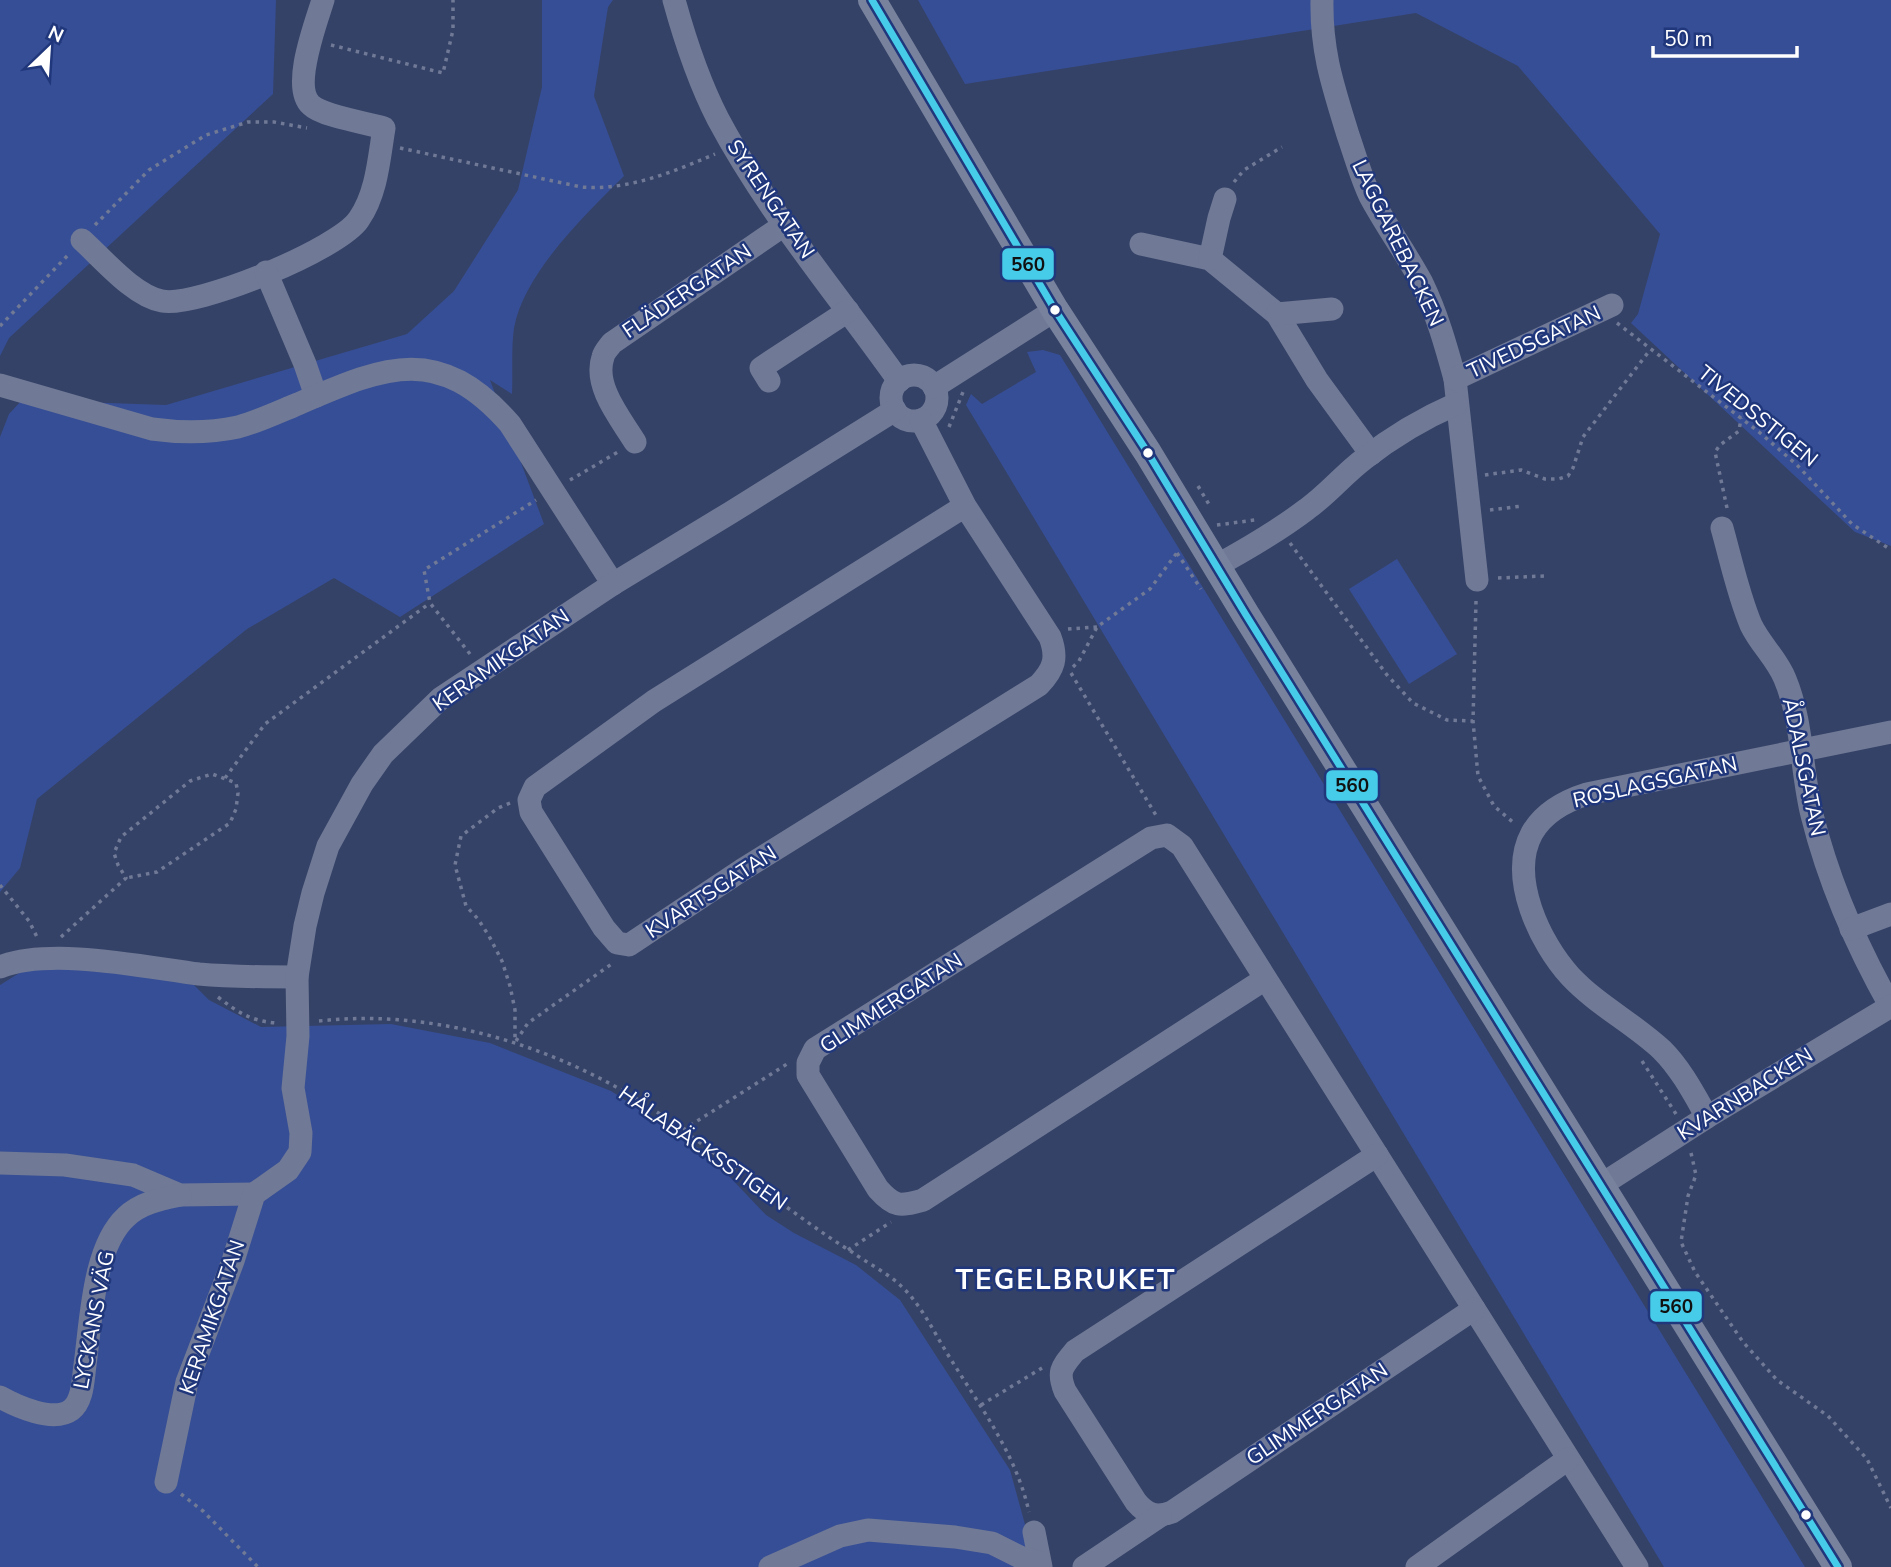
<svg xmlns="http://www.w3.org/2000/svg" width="1891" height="1567" viewBox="0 0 1891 1567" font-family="'Nunito Sans',sans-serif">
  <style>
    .green { fill: #364e95 }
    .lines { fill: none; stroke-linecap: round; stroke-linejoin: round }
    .path { stroke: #707996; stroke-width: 3.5; stroke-dasharray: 3.5 5; stroke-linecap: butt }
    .minor { stroke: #707996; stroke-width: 23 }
    .major { stroke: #78829d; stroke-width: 28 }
    .bus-1-casing { stroke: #20377c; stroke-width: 12 }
    .bus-1 { stroke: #46cce9; stroke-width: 7 }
    .bus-dot { fill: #fff; stroke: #20377c; stroke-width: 2.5 }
    .labels { text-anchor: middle; stroke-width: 5; stroke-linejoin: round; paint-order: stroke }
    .street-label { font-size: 21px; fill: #fff; stroke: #20377c }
    .district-label { font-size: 28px; font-weight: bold; letter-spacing: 2px; fill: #fff; stroke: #20377c }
    .line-badge { stroke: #20377c; stroke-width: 2.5 }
    .pale-badge-label { font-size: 19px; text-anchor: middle; font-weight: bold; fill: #111 }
  </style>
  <rect width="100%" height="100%" fill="#354267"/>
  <g class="green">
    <polygon points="0,0 276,0 273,94 9,338 0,356"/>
    <path d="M 542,0 L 613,0 L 608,7 L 594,96 L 624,176 C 585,215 524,273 514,328 C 511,349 513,372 512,394 L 490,380 L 544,524 L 400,617 L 334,578 L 247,629 L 37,799 L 20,868 L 0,892 L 0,437 L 9,414 L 22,400 L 166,405 L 407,334 L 454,291 L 518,190 L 542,87 Z"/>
    <polygon points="918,0 1891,0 1891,546 1855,532 1631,323 1638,314 1660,234 1518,66 1416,13 965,84"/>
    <polygon points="1043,350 1060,355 1805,1567 1664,1567 966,405 971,394 982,404 1036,372 1027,352"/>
    <polygon points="1397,559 1457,654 1409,684 1349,589"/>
    <polygon points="96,966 194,985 209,1000 261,1027 391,1024 490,1043 611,1091 709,1155 766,1215 794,1233 856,1265 900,1300 1010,1470 1026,1528 1031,1567 0,1567 0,985 29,967"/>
  </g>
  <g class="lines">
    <g class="path">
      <polyline points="331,45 443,73 453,30 453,0"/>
      <path d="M 400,148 L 581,187 C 627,191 673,172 715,154"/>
      <polyline points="1234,182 1244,170 1282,147"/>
      <polyline points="95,225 149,170 206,135 248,122 274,122 307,128"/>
      <polyline points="1617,323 1759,432 1797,465 1852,524 1891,550"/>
      <polyline points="0,326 69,254"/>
      <polyline points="949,427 963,392"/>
      <polyline points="1485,475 1521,470 1545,479 1558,479 1568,476 1573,468 1583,437 1650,350"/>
      <polyline points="570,480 618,452"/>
      <polyline points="1198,486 1210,506"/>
      <polyline points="1727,508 1715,452 1720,445 1739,431 1741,418"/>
      <polyline points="1490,510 1522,506"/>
      <polyline points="1217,525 1255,520"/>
      <polyline points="1290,543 1387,675 1413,703 1447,720 1473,721"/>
      <polyline points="1177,553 1201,589"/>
      <polyline points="1498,578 1544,576"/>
      <polyline points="1476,601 1473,721 1478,776 1494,806 1515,824"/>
      <polyline points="1068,629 1097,627"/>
      <polyline points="470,654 430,603 424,570 536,500"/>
      <polyline points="1073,667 1079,661 1097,627 1150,589 1179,550"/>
      <polyline points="1071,673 1157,817"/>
      <polyline points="225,778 265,724 430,603"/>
      <polyline points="510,803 498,808 461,836 455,865 466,906 478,919 489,936 502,961 510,986 515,1010 515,1042"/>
      <polyline points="0,885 29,921 38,939"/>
      <polyline points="61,937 126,878 118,865 114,853 121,837 190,781 212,774 236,783 238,793 236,809 230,823 157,872 126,878"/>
      <path d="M 218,997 C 237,1012 251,1021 276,1023"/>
      <path d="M 319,1021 C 427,1009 539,1041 632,1096 C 683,1127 729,1166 778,1201 C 802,1218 826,1236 852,1252 C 867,1263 886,1272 900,1285 C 922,1305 934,1333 950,1358 C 981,1408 1016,1454 1029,1512"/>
      <polyline points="516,1041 528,1023 613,963"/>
      <polyline points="1642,1061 1676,1114"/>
      <polyline points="683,1130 787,1064"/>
      <polyline points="1691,1153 1696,1175 1688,1196 1681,1242 1695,1272 1743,1342 1777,1380 1828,1416 1867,1459 1891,1508"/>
      <polyline points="848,1250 891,1222"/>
      <polyline points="981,1405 1042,1368"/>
      <polyline points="181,1494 203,1511 258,1567"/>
    </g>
    <g class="minor">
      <path d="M 674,0 C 685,40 699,82 718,119 C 768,213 838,295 899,381"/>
      <path d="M 1322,0 C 1321,52 1333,86 1348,135 C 1355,155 1361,177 1370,196 C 1386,226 1406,253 1422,283 C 1437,314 1446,346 1455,379 L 1477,580"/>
      <path d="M 82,240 C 103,259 134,296 162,301 C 196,308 340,249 359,219 C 377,193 379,158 384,128 C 367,123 322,116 311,105 C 291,87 316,23 323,0"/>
      <polyline points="1141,244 1210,259 1277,314 1317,380 1371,454"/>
      <polyline points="1210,259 1219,218 1225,199"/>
      <polyline points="266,272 305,364 316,396"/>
      <polyline points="1277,314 1332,309"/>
      <circle cx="914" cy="398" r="23"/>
      <polyline points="1455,379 1612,305"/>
      <polyline points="769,381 761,368 848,311"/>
      <path d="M 0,385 L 152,429 C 181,433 210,433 238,427 C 257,422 276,413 293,406 C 382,368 436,340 510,424 L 613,584"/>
      <polyline points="934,387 1055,310"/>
      <path d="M 921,420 L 965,506 L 1050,637 C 1058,658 1054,669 1039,685 L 742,870 L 629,945 L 617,943 L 604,928 L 531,812 L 529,800 L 535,787 L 654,701 L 965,506"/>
      <path d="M 635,442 C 621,419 593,386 603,357 C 604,352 609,347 612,343 L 784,225"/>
      <path d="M 1722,528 C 1731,560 1738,594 1751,625 C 1760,644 1777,659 1785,679 C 1803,722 1801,771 1812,815 C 1829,883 1857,947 1891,1007"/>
      <path d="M 1216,566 C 1247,549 1278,531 1307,509 C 1328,494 1344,474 1364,459 C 1392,437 1424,418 1456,404"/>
      <polyline points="1851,929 1891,914"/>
      <path d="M 0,967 C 51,947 144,967 199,974 C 232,977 265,977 297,977"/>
      <path d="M 1265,979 L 923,1200 C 900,1206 895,1208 878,1189 L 808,1075 L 808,1063 L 815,1049 L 1151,838 L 1167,835 L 1182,846 L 1637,1567"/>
      <path d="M 1707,1117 C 1694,1094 1681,1069 1662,1050 C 1633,1023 1597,1005 1570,976 C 1540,943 1508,877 1532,833 C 1544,812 1565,801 1587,794 L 1891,732"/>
      <path d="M 1377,1155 L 1075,1351 C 1062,1367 1057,1371 1065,1391 L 1136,1502 C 1147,1515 1156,1518 1172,1512 L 1474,1309"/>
      <polyline points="0,1163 65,1165 133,1175 180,1195 254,1194"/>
      <polyline points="1601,1185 1707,1117 1891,1006"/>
      <path d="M 0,1397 C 16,1406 53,1423 71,1410 C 83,1401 83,1379 85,1365 C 91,1322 93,1247 126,1217 C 140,1203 161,1199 180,1195"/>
      <polyline points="166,1482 187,1382 233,1261 254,1194 288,1170 300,1152 301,1133 293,1088 298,1036 297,977 305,926 313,893 328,846 362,784 383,754 441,698 613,584 730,513 895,410"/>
      <polyline points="1034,1532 1041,1567"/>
      <polyline points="770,1567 840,1536 868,1530 955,1537 992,1543 1020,1557 1039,1562"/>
      <polyline points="1084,1567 1160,1516"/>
      <polyline points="1417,1567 1568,1459"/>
    </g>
    <polyline class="major" points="872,0 1055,310 1148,453 1246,615 1838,1567"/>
    <g class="bus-1-casing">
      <polyline id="bus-1" points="872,0 1055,310 1148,453 1246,615 1838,1567"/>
    </g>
    <use href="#bus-1" class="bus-1"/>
  </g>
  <g class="bus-dot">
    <circle cx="1055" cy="310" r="6"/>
    <circle cx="1148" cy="453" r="6"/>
    <circle cx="1806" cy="1515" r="6"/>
  </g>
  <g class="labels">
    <g class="street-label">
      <text transform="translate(771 199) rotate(56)" y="7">SYRENGATAN</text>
      <text transform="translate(1398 243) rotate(64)" y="7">LAGGAREBACKEN</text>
      <text transform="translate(687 291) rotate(-34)" y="7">FLÄDERGATAN</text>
      <text transform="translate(1534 342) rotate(-25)" y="7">TIVEDSGATAN</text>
      <text transform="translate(1758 416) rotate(39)" y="7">TIVEDSSTIGEN</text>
      <text transform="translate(501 660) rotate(-35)" y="7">KERAMIKGATAN</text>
      <text transform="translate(1804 767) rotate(78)" y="7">ÅDALSGATAN</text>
      <text transform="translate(1655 782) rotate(-13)" y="7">ROSLAGSGATAN</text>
      <text transform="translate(711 892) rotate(-33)" y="7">KVARTSGATAN</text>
      <text transform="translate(891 1003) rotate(-33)" y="7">GLIMMERGATAN</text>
      <text transform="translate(1745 1094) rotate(-32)" y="7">KVARNBACKEN</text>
      <text transform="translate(703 1148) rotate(35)" y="7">HÅLABÄCKSSTIGEN</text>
      <text transform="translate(212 1317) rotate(-71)" y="7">KERAMIKGATAN</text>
      <text transform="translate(94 1320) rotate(-79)" y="7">LYCKANS VÄG</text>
      <text transform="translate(1317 1414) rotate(-34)" y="7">GLIMMERGATAN</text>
    </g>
    <g class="district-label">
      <text x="1066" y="1289">TEGELBRUKET</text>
    </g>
  </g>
  <g class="line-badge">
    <rect x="1001" y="247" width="54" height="34" rx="7" fill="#46cce9"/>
    <rect x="1325" y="769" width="54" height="33" rx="7" fill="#46cce9"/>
    <rect x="1649" y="1290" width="54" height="33" rx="7" fill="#46cce9"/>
  </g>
  <g class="pale-badge-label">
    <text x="1028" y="271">560</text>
    <text x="1352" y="792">560</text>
    <text x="1676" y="1313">560</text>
  </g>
  <g transform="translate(49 49) rotate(25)" stroke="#20377c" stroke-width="5" paint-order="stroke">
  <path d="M0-5L12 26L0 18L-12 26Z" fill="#ffffff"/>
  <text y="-10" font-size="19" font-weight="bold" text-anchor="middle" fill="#ffffff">N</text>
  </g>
  <path d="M1653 46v10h144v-10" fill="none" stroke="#ffffff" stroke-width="3.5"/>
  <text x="1664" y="46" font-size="21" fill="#ffffff" stroke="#20377c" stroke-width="5" paint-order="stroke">50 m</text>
</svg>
